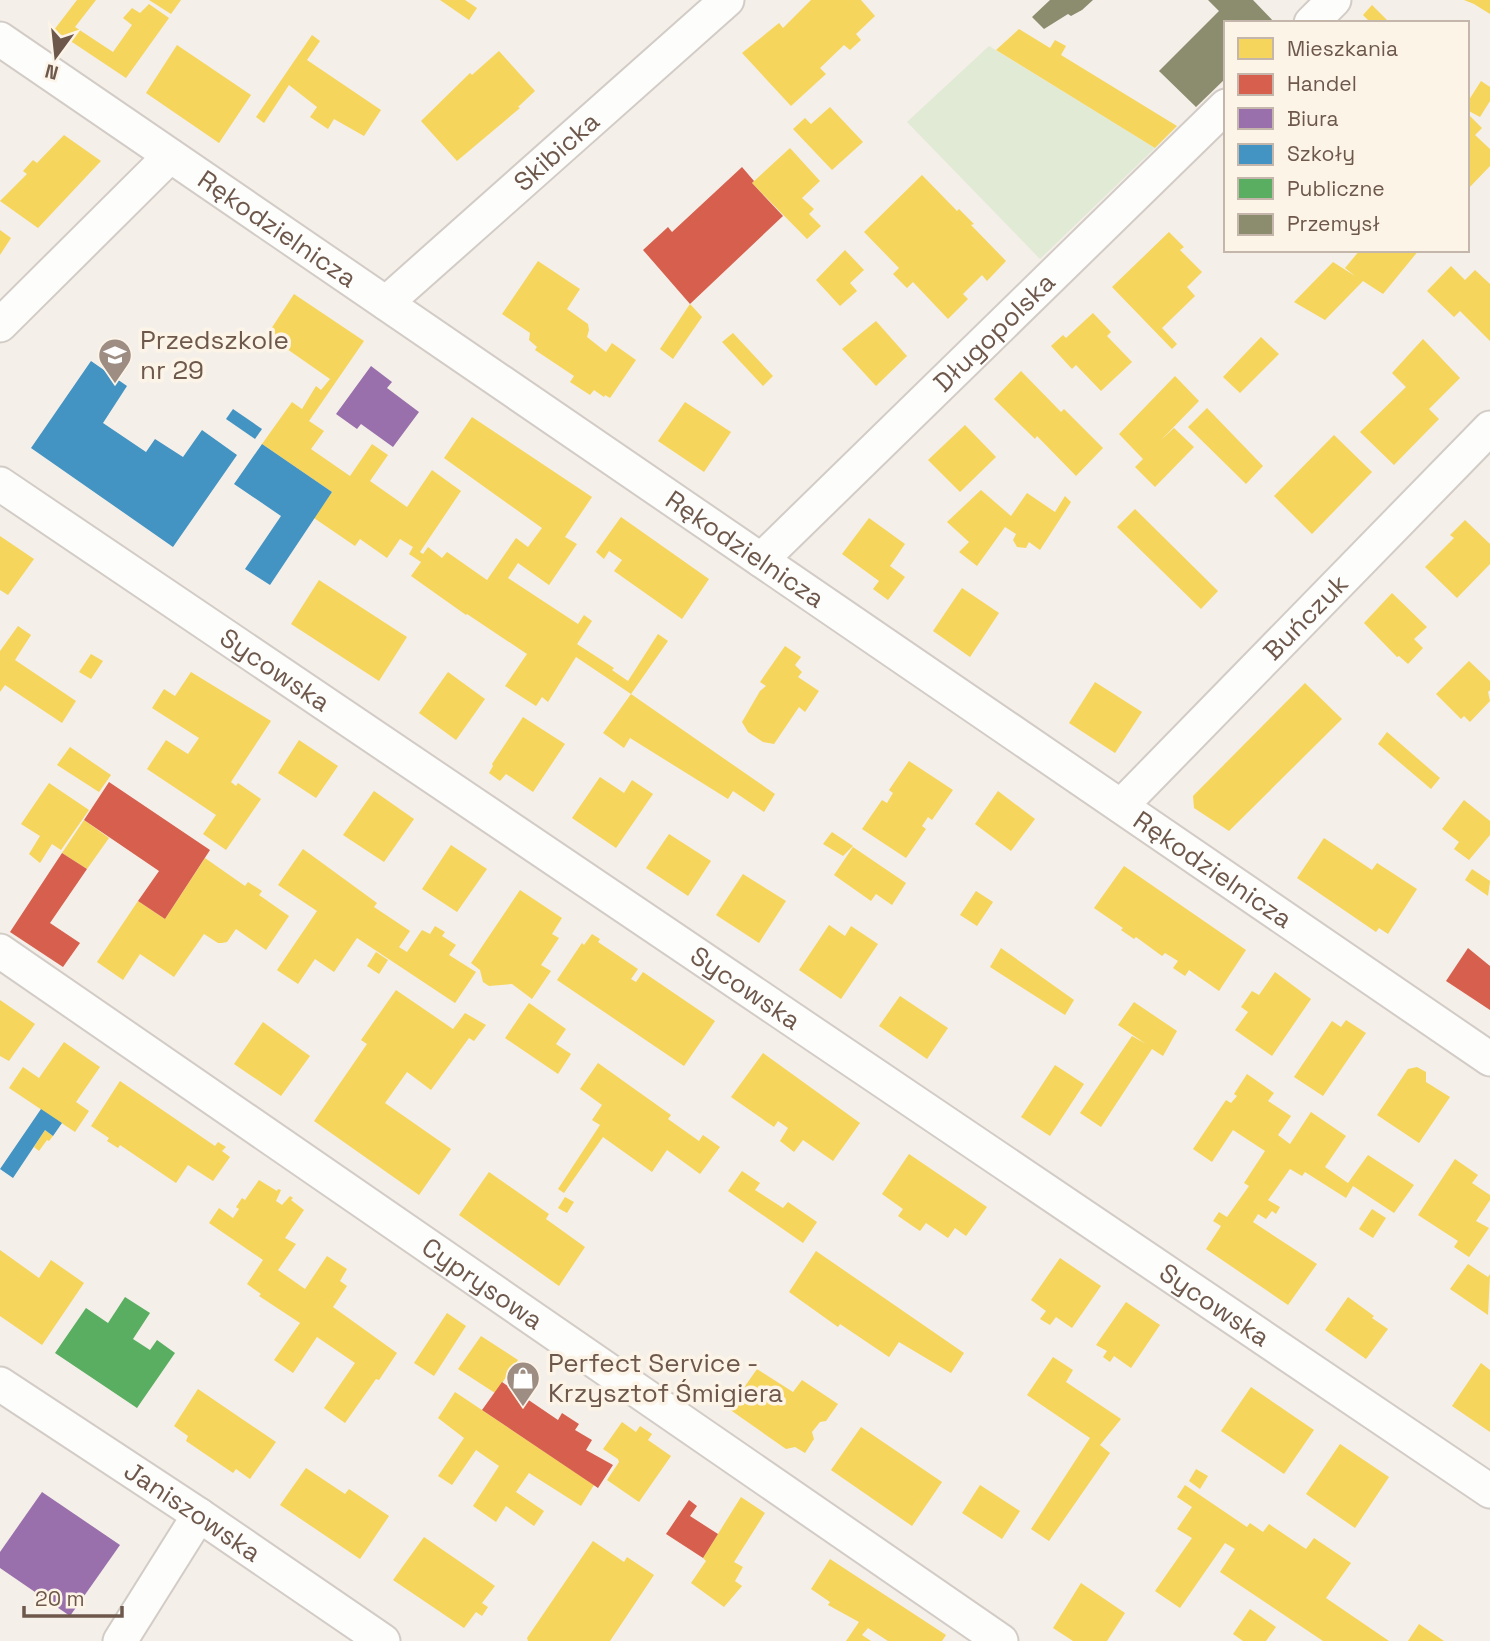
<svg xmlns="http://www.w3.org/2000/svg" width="1490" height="1641" viewBox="0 0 1490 1641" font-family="'Space Grotesk',sans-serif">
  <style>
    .green { fill: #e1ead4 }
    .homes { fill: #f6d55c }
    .shops { fill: #d6604d }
    .offices { fill: #9970ab }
    .schools { fill: #4393c3 }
    .public { fill: #5aae61 }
    .industry { fill: #8c8c6e }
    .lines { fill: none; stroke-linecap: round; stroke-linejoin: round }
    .minor-casing { stroke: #d3ccc6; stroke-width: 37 }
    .minor { stroke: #fdfdfc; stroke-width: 33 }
    .labels { text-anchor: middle; stroke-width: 7; stroke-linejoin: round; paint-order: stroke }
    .street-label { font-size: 26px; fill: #6e584c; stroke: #fdf4e8 }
    .poi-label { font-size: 26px; fill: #6e584c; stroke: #fdf4e8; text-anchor: start }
  </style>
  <rect width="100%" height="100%" fill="#f4efe8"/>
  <polygon class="green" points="989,46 1155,148 1040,259 907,122"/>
  <g class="homes">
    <polygon points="77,0 96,0 75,27 113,52 132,25 123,18 132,8 140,13 149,4 169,18 126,78 54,30"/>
    <polygon points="149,0 181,0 171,14"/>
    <polygon points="440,0 465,0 477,8 469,20"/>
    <polygon points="811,0 861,0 875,16 856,34 861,40 850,50 844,45 820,68 826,74 791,106 742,53 779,23 783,28"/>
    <polygon points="1464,0 1490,0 1490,14 1474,4"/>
    <polygon points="1372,5 1390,23 1371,23 1363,15"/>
    <polygon points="1019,29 1050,48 1055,40 1066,46 1061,55 1177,126 1155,148 996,50"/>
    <polygon points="312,35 320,41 307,60 381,110 364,136 334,119 328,129 310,117 317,107 289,85 264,123 256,117"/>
    <polygon points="177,45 251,95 219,143 146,93"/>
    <polygon points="499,51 535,91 518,107 520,108 457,161 421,121 470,73 472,75"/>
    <polygon points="1481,81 1490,87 1490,101 1480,117 1467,110 1467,103"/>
    <polygon points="830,107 863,142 832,170 793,129 805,118 811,124"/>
    <polygon points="1467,113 1482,128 1475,135 1490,149 1490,166 1467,190"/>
    <polygon points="64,135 101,161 38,228 0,201 27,174 23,171 33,160 37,163"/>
    <polygon points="790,148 820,181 802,198 814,209 809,214 821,226 807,239 752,183"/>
    <polygon points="922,175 957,211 959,209 974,224 971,225 1006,261 987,281 982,275 963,294 968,299 948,319 913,282 907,288 893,274 899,268 864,232"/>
    <polygon points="0,230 11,238 0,255"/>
    <polygon points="1169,232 1184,247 1180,250 1202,272 1187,287 1195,296 1162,328 1177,344 1172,349 1112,287"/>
    <polygon points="845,250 864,270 850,283 857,291 840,306 816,280"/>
    <polygon points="1360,250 1419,250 1383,294 1363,281 1325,320 1294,302 1333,262 1355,276 1345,268"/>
    <polygon points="538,261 580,289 567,309 588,324 589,330 587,337 606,352 612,343 636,360 610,398 605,395 604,397 594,390 590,395 570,382 574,376 535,350 537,347 529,340 530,333 502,314"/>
    <polygon points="1451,266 1465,280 1475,270 1490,284 1490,341 1460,311 1454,317 1427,291"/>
    <polygon points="294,294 364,341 309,421 324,431 311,449 350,476 372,444 388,455 370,481 407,507 432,470 461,491 420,552 423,554 428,547 442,558 447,552 487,580 516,538 528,547 542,528 444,458 472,417 592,497 565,537 577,544 549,585 518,563 508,578 578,624 584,615 592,621 577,644 614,668 612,670 628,681 658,634 668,641 631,694 576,657 548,702 542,697 536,706 505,686 527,654 467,614 466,615 411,576 421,562 409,554 413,547 400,539 387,558 360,539 355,546 314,518 332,492 262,444 292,402 302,409 316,386 321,390 330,379 267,335"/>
    <polygon points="690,304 702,317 673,359 660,349"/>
    <polygon points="1093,313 1111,332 1107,336 1132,362 1101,391 1076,365 1072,369 1051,346 1063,335 1066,338"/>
    <polygon points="876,321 907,356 876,386 842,349"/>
    <polygon points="733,333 773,376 763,386 722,342"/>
    <polygon points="1261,337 1279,354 1240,393 1223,377"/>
    <polygon points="1423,339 1460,378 1429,409 1439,419 1394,465 1360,432 1406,387 1392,373"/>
    <polygon points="1021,371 1061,412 1064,409 1103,448 1076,476 1037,436 1035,439 994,399"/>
    <polygon points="1175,376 1199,401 1161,440 1174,428 1194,447 1155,487 1135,467 1143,459 1119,434"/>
    <polygon points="685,402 731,432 704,472 658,441"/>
    <polygon points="1207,408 1263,466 1246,484 1188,427"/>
    <polygon points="965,425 996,457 960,492 928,460"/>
    <polygon points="1334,435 1372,472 1312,534 1274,496"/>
    <polygon points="981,490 1011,516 1027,493 1055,512 1065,496 1071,502 1040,550 1029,542 1026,548 1017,547 1013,540 1016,534 1005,527 977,566 959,552 969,542 947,522"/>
    <polygon points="1135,509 1218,591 1201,609 1117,527"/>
    <polygon points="621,517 709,579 682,619 614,571 622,560 609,551 604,559 596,552"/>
    <polygon points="869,518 905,544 890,566 905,577 888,600 873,589 879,581 842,554"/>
    <polygon points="1465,520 1490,544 1490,564 1457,598 1425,567 1454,538 1450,535"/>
    <polygon points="0,536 34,559 8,595 0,590"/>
    <polygon points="319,580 407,637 379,681 291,624"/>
    <polygon points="962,588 999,613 970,657 933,631"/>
    <polygon points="1392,593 1427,627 1414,639 1423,648 1408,664 1399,656 1397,657 1364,623"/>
    <polygon points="18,626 31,635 15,660 76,701 62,723 5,685 0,692 0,651"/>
    <polygon points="785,646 801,657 795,665 802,672 798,677 819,691 805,712 799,707 774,744 763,742 748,732 742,722 760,691 766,686 760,682"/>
    <polygon points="91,654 103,661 91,679 79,672"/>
    <polygon points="1469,661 1490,681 1490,690 1488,692 1490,701 1470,722 1464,716 1461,719 1436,694"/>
    <polygon points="191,672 271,721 231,782 236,786 238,783 261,799 226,850 203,834 216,815 147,769 166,740 188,754 199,738 152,708 164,689 175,696"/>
    <polygon points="448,672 485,699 456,740 419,713"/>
    <polygon points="1095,682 1142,712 1115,753 1069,723"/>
    <polygon points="1305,683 1342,719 1229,831 1194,808 1193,796"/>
    <polygon points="631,694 775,794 764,812 733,791 728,799 630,738 624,748 603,733"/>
    <polygon points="523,717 565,744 533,792 506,774 500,781 489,773 493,766 492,764"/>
    <polygon points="1387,732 1440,778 1431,789 1378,744"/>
    <polygon points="299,740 338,766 316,798 278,773"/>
    <polygon points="70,747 111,775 99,792 57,765"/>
    <polygon points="909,761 953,790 932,820 928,817 922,826 926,829 906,858 862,829 882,800 887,803 893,793 889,790"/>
    <polygon points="600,777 624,793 632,780 653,794 616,848 572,818"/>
    <polygon points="49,783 89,810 61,850 52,844 40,863 29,854 40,836 21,824"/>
    <polygon points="374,791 414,819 384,862 343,835"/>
    <polygon points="998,791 1035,819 1011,851 975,824"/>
    <polygon points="1464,800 1490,821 1490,835 1469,860 1454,849 1459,842 1442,829"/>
    <polygon points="84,820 109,838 87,869 62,853"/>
    <polygon points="832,832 853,846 843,856 823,844"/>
    <polygon points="669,834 711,861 688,896 646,868"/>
    <polygon points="1324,838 1372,870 1377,863 1417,889 1388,934 1379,928 1376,932 1297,878"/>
    <polygon points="451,845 487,869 457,912 422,889"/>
    <polygon points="853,847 906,883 892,905 876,894 871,901 834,875"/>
    <polygon points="303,849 377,903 374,907 410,931 399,947 407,952 422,930 430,934 435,926 445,932 442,936 456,945 449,955 476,972 455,1003 357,938 334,972 315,959 298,984 277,970 317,911 278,885"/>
    <polygon points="205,858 245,886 248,882 262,891 259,895 289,916 266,950 236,929 227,942 222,943 218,943 204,934 174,977 140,954 123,980 97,962 138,901 165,919"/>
    <polygon points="1124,866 1246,950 1219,991 1189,970 1185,976 1173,968 1178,961 1165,953 1162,956 1136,937 1134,939 1121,930 1123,928 1094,908"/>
    <polygon points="1472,869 1490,881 1488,896 1465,880"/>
    <polygon points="743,874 786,901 759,943 716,915"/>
    <polygon points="520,890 562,918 552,934 559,938 541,965 551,971 532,999 512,984 489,986 483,982 480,970 471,963"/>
    <polygon points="976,891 993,902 977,926 960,915"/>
    <polygon points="829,925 845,936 851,926 878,944 841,999 799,970"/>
    <polygon points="592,934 600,939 598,942 638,969 631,979 636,982 643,972 715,1021 684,1066 557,980 582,943 584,945"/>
    <polygon points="1001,948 1074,1000 1065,1015 990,967"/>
    <polygon points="376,952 388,960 379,974 367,966"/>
    <polygon points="1275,972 1311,999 1272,1056 1235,1030 1248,1012 1241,1007 1252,991 1259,995"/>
    <polygon points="396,990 453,1029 465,1013 486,1025 474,1041 469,1038 431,1090 407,1072 385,1103 451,1149 419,1195 314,1121 367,1044 361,1040"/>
    <polygon points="900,996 948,1028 927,1059 879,1026"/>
    <polygon points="0,1000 35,1024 9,1061 0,1056"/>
    <polygon points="1134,1002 1177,1031 1163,1056 1152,1049 1101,1127 1080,1113 1132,1036 1146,1044 1118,1025"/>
    <polygon points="529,1003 566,1029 556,1044 571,1054 558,1074 505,1038"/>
    <polygon points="1346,1020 1366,1033 1323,1096 1294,1077 1332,1021 1341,1027"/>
    <polygon points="263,1022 310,1056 281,1096 234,1064"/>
    <polygon points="64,1042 100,1067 76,1102 89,1111 75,1132 9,1088 23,1067 39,1078"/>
    <polygon points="763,1053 860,1123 833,1161 803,1140 794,1152 780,1141 788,1128 778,1121 774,1127 731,1097"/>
    <polygon points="598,1063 671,1115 668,1119 699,1141 703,1135 720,1147 700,1174 667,1150 652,1172 603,1137 564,1193 558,1189 600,1125 592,1120 602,1105 580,1089"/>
    <polygon points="1055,1065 1084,1084 1050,1136 1021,1117"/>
    <polygon points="1417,1067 1426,1072 1426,1082 1450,1097 1419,1143 1377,1115 1408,1069"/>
    <polygon points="1247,1074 1274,1093 1268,1101 1291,1116 1278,1135 1290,1144 1311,1112 1346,1136 1325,1167 1348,1183 1368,1155 1414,1185 1394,1213 1353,1186 1346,1198 1305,1172 1302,1176 1290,1169 1268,1200 1280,1207 1276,1214 1272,1211 1266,1219 1258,1214 1253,1222 1317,1264 1288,1305 1206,1249 1221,1226 1213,1221 1219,1212 1227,1217 1249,1186 1244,1183 1265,1151 1233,1130 1212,1162 1193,1149 1226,1100 1231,1103 1237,1096 1234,1094"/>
    <polygon points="120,1081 215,1146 218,1142 226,1147 222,1151 230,1157 213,1181 188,1165 176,1183 120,1145 118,1148 107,1141 109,1138 91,1126"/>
    <polygon points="45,1130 53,1136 49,1141 47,1140 39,1151 34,1147"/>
    <polygon points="909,1154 987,1207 966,1236 955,1228 948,1238 926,1223 920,1231 898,1216 903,1209 882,1194"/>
    <polygon points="1455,1159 1478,1175 1472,1183 1490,1195 1490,1200 1476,1221 1489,1228 1469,1257 1454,1247 1458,1241 1418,1215"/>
    <polygon points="742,1171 760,1183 755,1190 783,1208 788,1202 817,1222 803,1243 728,1191"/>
    <polygon points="489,1172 549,1214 546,1219 585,1247 559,1286 459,1215"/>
    <polygon points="259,1180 277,1191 278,1189 281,1190 276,1201 282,1205 290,1196 293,1198 291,1200 304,1210 285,1238 296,1244 278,1270 305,1289 327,1256 347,1269 340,1281 347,1286 333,1307 397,1353 379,1380 376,1379 345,1423 324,1408 355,1363 317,1337 293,1373 274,1360 300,1323 259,1296 261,1294 247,1284 263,1260 209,1223 219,1208 233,1218 239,1209 236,1207 242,1198 245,1200"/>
    <polygon points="565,1197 574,1202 567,1213 558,1208"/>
    <polygon points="1372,1209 1386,1218 1373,1238 1359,1229"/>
    <polygon points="0,1250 39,1278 51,1260 84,1283 42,1345 0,1316"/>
    <polygon points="816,1251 964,1353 951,1373 899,1342 889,1357 840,1324 838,1327 789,1292"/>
    <polygon points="1060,1258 1101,1286 1072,1328 1056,1317 1050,1325 1040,1319 1046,1311 1031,1300"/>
    <polygon points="1468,1264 1488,1277 1490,1274 1488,1315 1450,1289"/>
    <polygon points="1348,1297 1374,1316 1372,1318 1388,1329 1366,1359 1325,1330"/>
    <polygon points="1126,1302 1160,1325 1131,1368 1114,1356 1110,1362 1103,1357 1107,1351 1096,1345"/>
    <polygon points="447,1313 466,1326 434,1376 414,1363"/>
    <polygon points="481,1336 518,1360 495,1393 458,1369"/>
    <polygon points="1053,1357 1073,1370 1066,1382 1121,1419 1100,1445 1110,1453 1049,1541 1031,1529 1090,1438 1027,1395"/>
    <polygon points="1481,1363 1490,1370 1490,1432 1452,1406"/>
    <polygon points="757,1369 793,1392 802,1380 838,1404 826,1421 820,1422 812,1432 814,1439 805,1453 795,1447 786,1449 729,1409"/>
    <polygon points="1251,1387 1314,1430 1284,1474 1221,1431"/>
    <polygon points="198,1389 276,1442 250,1479 236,1469 233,1473 186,1441 188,1436 174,1426"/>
    <polygon points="455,1392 594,1485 581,1506 529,1473 516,1492 544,1511 534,1526 506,1506 496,1522 473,1506 499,1466 476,1450 452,1485 438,1476 464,1438 438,1418"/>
    <polygon points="622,1422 636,1432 640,1426 652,1434 648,1440 671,1456 639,1502 607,1480 619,1462 618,1459 603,1449"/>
    <polygon points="861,1427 942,1482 912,1526 831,1470"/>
    <polygon points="1340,1444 1389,1477 1355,1528 1306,1494"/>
    <polygon points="306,1468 345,1494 349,1489 389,1516 360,1559 280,1505"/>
    <polygon points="1196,1469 1208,1476 1200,1489 1189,1481"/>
    <polygon points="980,1485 1020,1511 1002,1539 962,1513"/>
    <polygon points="1185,1485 1247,1527 1250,1523 1263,1532 1269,1524 1306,1549 1314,1538 1351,1563 1326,1598 1389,1641 1323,1641 1220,1572 1235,1549 1225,1543 1180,1608 1155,1591 1192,1538 1177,1529 1192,1507 1177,1497"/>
    <polygon points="741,1497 765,1513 734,1562 743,1567 735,1581 742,1586 724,1607 691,1583 706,1561 703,1558"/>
    <polygon points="424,1537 495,1586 482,1603 488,1607 482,1616 476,1612 464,1628 393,1580"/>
    <polygon points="593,1541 624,1562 627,1557 654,1575 610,1641 528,1641 527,1638"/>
    <polygon points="830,1559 946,1635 942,1641 888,1641 868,1628 862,1635 871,1641 846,1641 859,1622 828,1605 830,1602 811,1589"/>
    <polygon points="1081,1583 1125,1613 1107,1641 1073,1641 1053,1628"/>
    <polygon points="1250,1609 1276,1627 1266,1641 1243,1641 1233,1634"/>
    <polygon points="1419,1624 1444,1641 1408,1641"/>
  </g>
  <g class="shops">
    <polygon points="742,167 754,181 752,183 783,216 690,304 643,250 668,227 672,232"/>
    <polygon points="109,782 210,850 165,919 138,901 159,871 84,820"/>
    <polygon points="62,853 87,869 50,923 80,943 63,967 10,932"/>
    <polygon points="1468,948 1490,966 1490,1010 1446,981"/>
    <polygon points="502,1382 558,1420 562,1413 579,1424 575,1430 592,1440 586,1450 613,1465 598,1488 482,1410"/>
    <polygon points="689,1500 697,1506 690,1516 718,1534 703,1558 666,1534"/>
  </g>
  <g class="offices">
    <polygon points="371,366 392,382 387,388 419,412 393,447 361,424 357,429 336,414"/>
    <polygon points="42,1492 120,1545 70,1616 0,1568 0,1552"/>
  </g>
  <g class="schools">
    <polygon points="91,361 127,386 103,423 146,452 155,439 183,457 202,430 237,455 173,547 31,448"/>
    <polygon points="233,409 262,429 255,439 226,419"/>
    <polygon points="262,444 332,492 270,585 245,569 281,516 234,484"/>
    <polygon points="41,1109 62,1123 53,1136 45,1130 13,1178 0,1169"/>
  </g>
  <polygon class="public" points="125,1297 150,1313 133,1339 150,1350 157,1340 175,1353 137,1408 55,1353 86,1308 108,1323"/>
  <g class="industry">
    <polygon points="1050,0 1093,0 1082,10 1071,16 1068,14 1044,29 1032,17"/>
    <polygon points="1208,0 1253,0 1275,23 1226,23 1226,78 1196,107 1159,71 1219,11"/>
  </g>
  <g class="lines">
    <g class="minor-casing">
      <g id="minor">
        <polyline points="1311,23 1334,0"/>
        <path id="s1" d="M 0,39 L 1490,1059"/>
        <path id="s2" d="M 386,303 L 727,0"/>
        <polyline points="0,325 170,156"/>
        <path id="s3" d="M 0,484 L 1490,1491"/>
        <path id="s4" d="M 761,560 L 1226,106"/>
        <path id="s5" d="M 1121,806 L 1490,428"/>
        <path id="s6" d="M 0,951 L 1001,1641"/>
        <path id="s7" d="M 0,1384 L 199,1515 L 383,1641"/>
        <polyline points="120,1641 199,1515"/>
      </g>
    </g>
    <use href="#minor" class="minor"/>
  </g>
  <defs>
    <g id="school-pin" transform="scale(1.75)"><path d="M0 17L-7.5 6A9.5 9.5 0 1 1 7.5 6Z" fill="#9d8d83" stroke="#fdf4e8"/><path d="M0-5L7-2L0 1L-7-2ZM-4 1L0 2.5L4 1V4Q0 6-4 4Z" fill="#fff"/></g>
    <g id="shop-pin" transform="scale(1.75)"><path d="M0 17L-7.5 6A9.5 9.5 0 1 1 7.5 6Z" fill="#9d8d83" stroke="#fdf4e8"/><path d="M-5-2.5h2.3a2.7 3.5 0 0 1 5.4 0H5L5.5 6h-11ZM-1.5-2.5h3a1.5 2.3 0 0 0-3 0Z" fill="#fff"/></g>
  </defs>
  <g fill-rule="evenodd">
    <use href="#school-pin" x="115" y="355"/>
    <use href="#shop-pin" x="523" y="1378"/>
  </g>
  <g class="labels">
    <g class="street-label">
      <text dy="9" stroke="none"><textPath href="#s2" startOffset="228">Skibicka</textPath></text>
      <text dy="9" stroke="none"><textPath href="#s1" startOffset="336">Rękodzielnicza</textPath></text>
      <text dy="9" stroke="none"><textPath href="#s4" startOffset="326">Długopolska</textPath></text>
      <text dy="9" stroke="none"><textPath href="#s1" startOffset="903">Rękodzielnicza</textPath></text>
      <text dy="9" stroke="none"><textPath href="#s5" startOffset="264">Buńczuk</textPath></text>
      <text dy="9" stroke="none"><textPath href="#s3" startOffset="332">Sycowska</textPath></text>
      <text dy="9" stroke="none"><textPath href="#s1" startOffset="1470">Rękodzielnicza</textPath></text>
      <text dy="9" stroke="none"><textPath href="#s3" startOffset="900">Sycowska</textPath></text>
      <text dy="9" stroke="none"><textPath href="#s6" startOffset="586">Cyprysowa</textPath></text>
      <text dy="9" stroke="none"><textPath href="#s3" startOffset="1466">Sycowska</textPath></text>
      <text dy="9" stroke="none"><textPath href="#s7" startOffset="231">Janiszowska</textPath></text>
    </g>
    <g class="poi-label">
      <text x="140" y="349">Przedszkole<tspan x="140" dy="30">nr 29</tspan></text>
      <text x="548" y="1372">Perfect Service -<tspan x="548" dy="30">Krzysztof Śmigiera</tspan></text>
    </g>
  </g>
  <rect x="1224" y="21" width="245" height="231" fill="#fdf4e8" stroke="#c4b6aa" stroke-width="2"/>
  <rect x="1238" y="38" width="35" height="21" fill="#f6d55c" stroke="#c4b6aa" stroke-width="2"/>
  <text x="1287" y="56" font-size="21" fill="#6e584c">Mieszkania</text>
  <rect x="1238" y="74" width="35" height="21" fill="#d6604d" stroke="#c4b6aa" stroke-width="2"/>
  <text x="1287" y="91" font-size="21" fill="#6e584c">Handel</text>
  <rect x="1238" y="108" width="35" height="21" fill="#9970ab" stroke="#c4b6aa" stroke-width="2"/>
  <text x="1287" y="126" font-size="21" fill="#6e584c">Biura</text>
  <rect x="1238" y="144" width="35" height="21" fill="#4393c3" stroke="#c4b6aa" stroke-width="2"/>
  <text x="1287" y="161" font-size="21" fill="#6e584c">Szkoły</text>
  <rect x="1238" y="178" width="35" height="21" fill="#5aae61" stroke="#c4b6aa" stroke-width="2"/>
  <text x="1287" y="196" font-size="21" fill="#6e584c">Publiczne</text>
  <rect x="1238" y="214" width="35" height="21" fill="#8c8c6e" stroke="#c4b6aa" stroke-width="2"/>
  <text x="1287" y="231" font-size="21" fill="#6e584c">Przemysł</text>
  <g transform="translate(56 56) rotate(195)" stroke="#fdf4e8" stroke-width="5" paint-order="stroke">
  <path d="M0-5L12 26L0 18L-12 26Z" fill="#6e584c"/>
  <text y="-10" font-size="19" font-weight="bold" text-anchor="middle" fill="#6e584c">N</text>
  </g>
  <path d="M24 1606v10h98v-10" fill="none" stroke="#6e584c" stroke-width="3.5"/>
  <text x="35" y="1606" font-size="21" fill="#6e584c" stroke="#fdf4e8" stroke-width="5" paint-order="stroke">20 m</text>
</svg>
